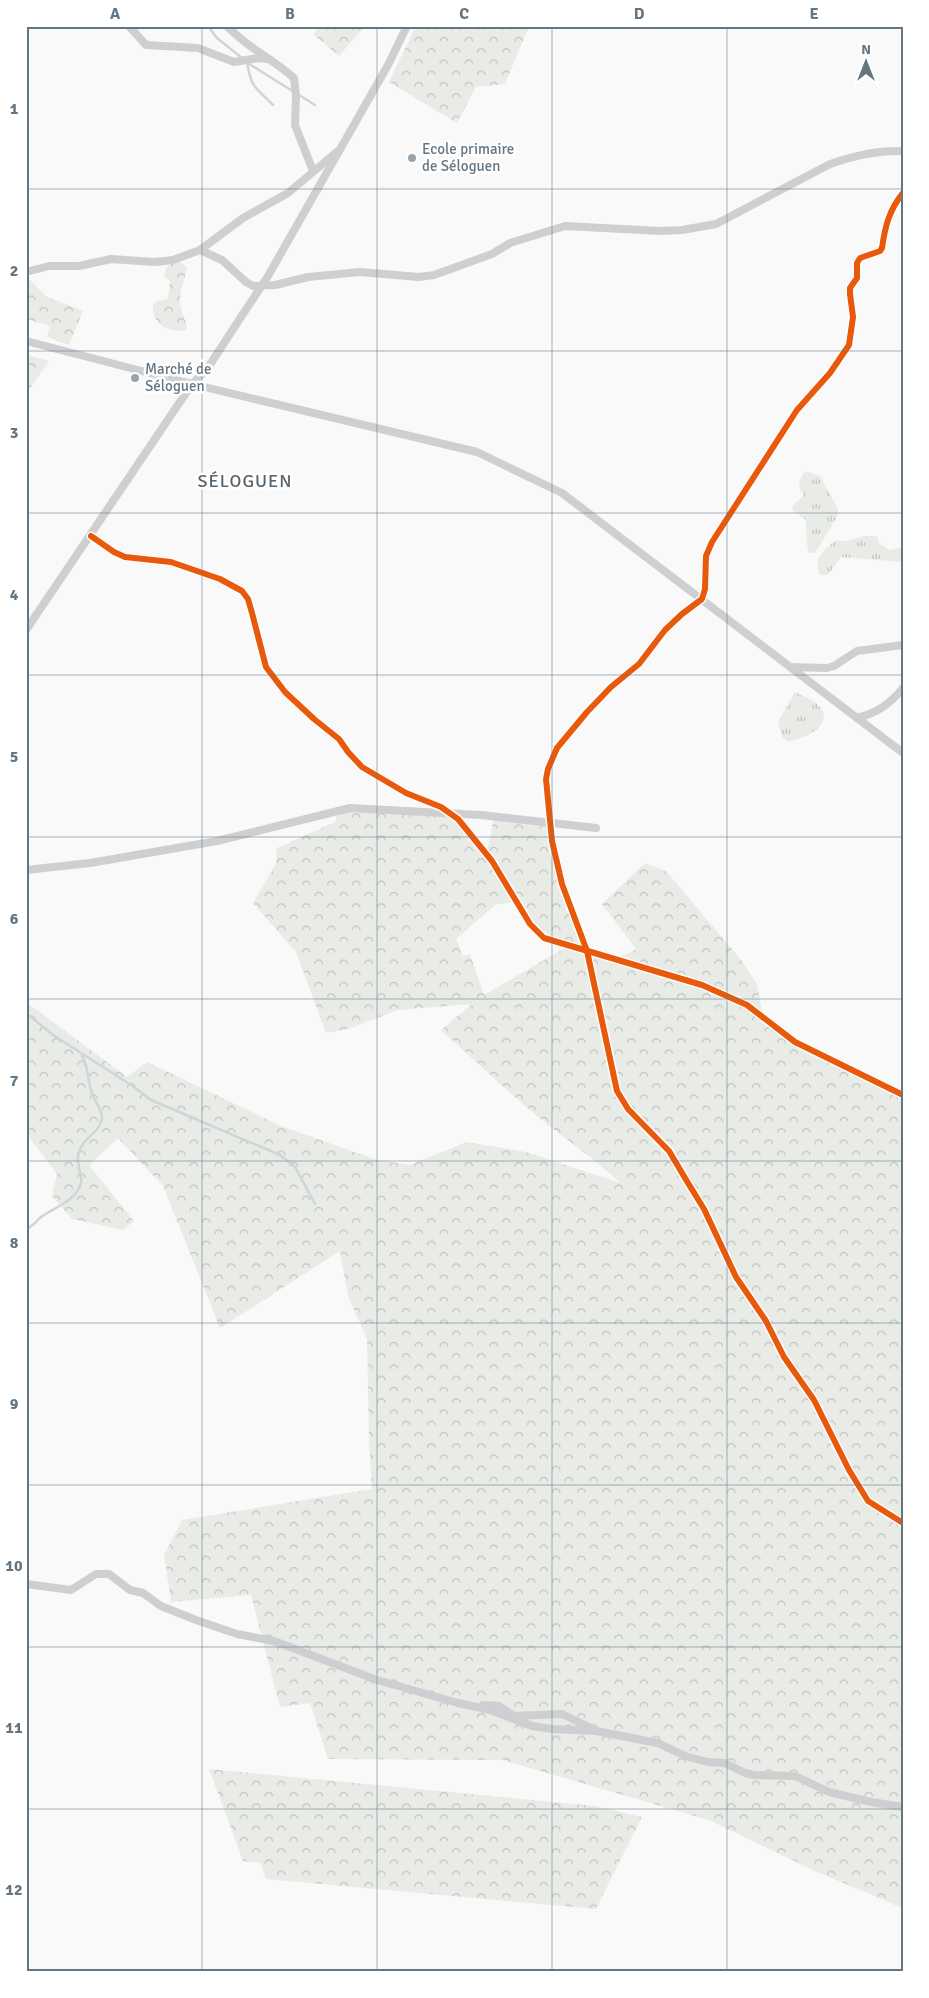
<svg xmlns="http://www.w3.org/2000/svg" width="929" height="1998" viewBox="0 0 929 1998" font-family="Signika,sans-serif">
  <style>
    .grass { fill: url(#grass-tufts) }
    .forest { fill: url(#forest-crowns); fill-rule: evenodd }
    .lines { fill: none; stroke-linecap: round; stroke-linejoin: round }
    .stream { stroke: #ced6d9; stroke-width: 2.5 }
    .minor { stroke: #cecfd0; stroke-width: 8 }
    .cycleway-casing { stroke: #fff; stroke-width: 9 }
    .cycleway { stroke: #e8590c; stroke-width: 6 }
    .grid { fill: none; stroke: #657683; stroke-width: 1; stroke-opacity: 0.55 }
    .poi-dot { fill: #99a4ac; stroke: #fff; stroke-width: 2 }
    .labels { text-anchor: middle; stroke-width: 5; stroke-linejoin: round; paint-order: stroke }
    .poi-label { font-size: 15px; fill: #657683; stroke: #fff; text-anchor: start }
    .quarter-label { font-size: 18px; letter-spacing: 1px; fill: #57646e; stroke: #fff }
    .neatline { fill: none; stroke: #657683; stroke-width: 2 }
    .grid-label { font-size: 16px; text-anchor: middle; font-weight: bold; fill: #657683 }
  </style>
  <defs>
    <pattern id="grass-tufts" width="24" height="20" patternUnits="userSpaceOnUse" patternTransform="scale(1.25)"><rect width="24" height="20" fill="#e8ebe6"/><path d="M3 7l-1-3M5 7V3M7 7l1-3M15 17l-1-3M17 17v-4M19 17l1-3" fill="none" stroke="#c0c3c0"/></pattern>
    <pattern id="forest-crowns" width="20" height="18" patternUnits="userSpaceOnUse" patternTransform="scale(1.25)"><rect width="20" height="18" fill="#e8ebe6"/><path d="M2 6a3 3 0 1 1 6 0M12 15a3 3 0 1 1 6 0" fill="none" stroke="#c0c3c0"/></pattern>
  </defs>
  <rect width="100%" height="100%" fill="#f9f9f9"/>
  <g class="grass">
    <path d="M 805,471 L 820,476 L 838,509 L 837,517 L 815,553 L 809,553 C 805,541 808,530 805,519 L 792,510 L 793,505 L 804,495 C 797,486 798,481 805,471 Z"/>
    <path d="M 864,536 L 877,536 L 879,543 L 889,550 L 903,547 L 903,562 L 841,557 L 828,575 L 820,575 C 813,559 824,550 835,541 L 846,541 Z"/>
    <path d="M 795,692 C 802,696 814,700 819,706 C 837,725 801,741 787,741 L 782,737 L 778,722 Z"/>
  </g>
  <g class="forest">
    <polygon points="321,26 365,26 339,56 313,34"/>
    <polygon points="416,26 529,26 505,84 476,87 457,123 389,82"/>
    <path d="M 177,259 L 187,268 C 185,280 179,291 180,303 C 181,313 187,321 187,330 C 170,334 151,324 153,305 L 157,301 L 168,299 L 170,281 L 164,277 C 165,268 169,262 177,259 Z"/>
    <polygon points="26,276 47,297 83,311 69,345 47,337 50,326 26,319"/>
    <polygon points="26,355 49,361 26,394"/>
    <path d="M 338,811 L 450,814 L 487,854 L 494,816 L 550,822 L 552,841 L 587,951 L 616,960 L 636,949 L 602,904 L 645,863 L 666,871 L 742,961 L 757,984 L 763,1018 L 795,1042 L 903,1095 L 903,1908 L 815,1871 L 709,1820 L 502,1760 L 328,1759 L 310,1703 L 280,1707 L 251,1595 L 171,1602 L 164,1555 L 182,1520 L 372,1489 L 369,1440 L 367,1339 L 348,1296 L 340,1251 L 220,1328 L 163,1186 L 118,1138 L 89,1165 L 134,1221 L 123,1230 L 72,1219 L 52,1196 L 57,1174 L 26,1133 L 26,1002 L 127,1077 L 147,1062 L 281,1126 L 377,1160 L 410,1165 L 467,1142 L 526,1152 L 620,1183 C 596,1159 567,1141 542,1120 C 507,1092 475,1060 441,1030 L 472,1004 L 398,1010 L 348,1029 L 326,1033 L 296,952 L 253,903 L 276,864 L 277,848 L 335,822 ZM 516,901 L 544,938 L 568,946 L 484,995 L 470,954 L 463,956 L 456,939 L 495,905 Z"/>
    <polygon points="209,1769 595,1806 642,1817 596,1909 266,1879 261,1863 243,1861"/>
  </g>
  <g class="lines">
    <g class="stream">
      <polyline points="208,26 217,38 242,58"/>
      <polyline points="246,62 315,105"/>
      <path d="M 247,62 C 251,88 256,88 273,105"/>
      <polyline points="26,1013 53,1035 134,1087 151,1100 280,1155 295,1167 315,1204"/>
      <path d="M 26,1229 C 33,1227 36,1221 41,1217 C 55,1207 76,1201 81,1183 C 83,1174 74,1161 80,1149 C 85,1137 101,1131 102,1118 C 102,1109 94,1101 92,1093 C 87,1080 89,1067 82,1056"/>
    </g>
    <g class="minor">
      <polyline points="129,26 146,45 198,48 234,62 258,58 267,59"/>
      <path d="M 227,26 C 246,47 273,59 294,78 L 296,95 L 295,125 L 313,171"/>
      <path d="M 903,193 C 889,210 885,227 882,248 L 880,251 L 860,258 L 857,263 L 857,278 L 850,288 L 850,294 L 853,317 L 849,345 L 830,373 L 797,410 L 712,542 L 706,556 L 705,589 L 702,599 L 682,614 L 665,630 L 639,664 L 611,687 L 587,712 L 557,748 L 548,769 L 546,779 L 552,841 L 562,884 L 587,951 L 617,1091 L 628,1109 L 669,1151 L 688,1183 L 704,1209 L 736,1277 L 766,1321 L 784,1357 L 814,1400 L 849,1470 L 868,1501 L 903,1523"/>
      <path d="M 200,250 L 222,260 L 246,282 L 253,286 L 275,285 L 308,277 L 360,272 L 419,277 L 434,275 L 492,254 L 510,243 L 565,226 L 660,231 L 682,230 L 716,224 L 830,164 C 854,156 877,150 903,151"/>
      <polyline points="26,272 49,266 79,266 111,259 155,262 173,260 200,250 243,218 288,193 338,151"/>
      <polyline points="26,341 192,384 477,452 562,493 903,753"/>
      <polyline points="91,536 114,552 125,557 171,562 220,579 242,591 248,599 252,613 266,667 285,692 314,719 339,739 348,752 362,767 406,793 441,807 458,819 492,861 530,924 544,938 702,985 747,1005 795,1042 903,1095"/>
      <polyline points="26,630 192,384 207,369 268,276 388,65 407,26"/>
      <polyline points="790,667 827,668 834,666 857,651 903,645"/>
      <path d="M 857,718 C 877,713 890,704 903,688"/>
      <polyline points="26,870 90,863 217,841 350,808 481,815 596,828"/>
      <polyline points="26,1584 71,1590 96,1574 109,1574 130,1590 143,1593 161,1606 196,1620 237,1634 274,1641 377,1680 458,1703 490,1710 532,1726 552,1729 596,1731 658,1743 685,1756 708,1762 725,1763 745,1773 754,1775 795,1776 829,1792 871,1802 903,1807"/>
      <polyline points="483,1705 499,1706 514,1716 562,1714 595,1730"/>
    </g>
    <g class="cycleway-casing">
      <g id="cycleway">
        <path d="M 903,193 C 889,210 885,227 882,248 L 880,251 L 860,258 L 857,263 L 857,278 L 850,288 L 850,294 L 853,317 L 849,345 L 830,373 L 797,410 L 712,542 L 706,556 L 705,589 L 702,599 L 682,614 L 665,630 L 639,664 L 611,687 L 587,712 L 557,748 L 548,769 L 546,779 L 552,841 L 562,884 L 587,951 L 617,1091 L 628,1109 L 669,1151 L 688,1183 L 704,1209 L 736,1277 L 766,1321 L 784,1357 L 814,1400 L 849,1470 L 868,1501 L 903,1523"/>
        <polyline points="91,536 114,552 125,557 171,562 220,579 242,591 248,599 252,613 266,667 285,692 314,719 339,739 348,752 362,767 406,793 441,807 458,819 492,861 530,924 544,938 702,985 747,1005 795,1042 903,1095"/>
      </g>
    </g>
    <use href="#cycleway" class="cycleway"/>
  </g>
  <path class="grid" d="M 202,26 L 202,1972M 377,26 L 377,1972M 552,26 L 552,1972M 727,26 L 727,1972M 26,189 L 903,189M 26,351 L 903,351M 26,513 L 903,513M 26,675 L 903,675M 26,837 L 903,837M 26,999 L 903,999M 26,1161 L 903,1161M 26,1323 L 903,1323M 26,1485 L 903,1485M 26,1647 L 903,1647M 26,1809 L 903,1809"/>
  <g class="poi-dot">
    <circle cx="412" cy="158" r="5"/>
    <circle cx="135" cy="378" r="5"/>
  </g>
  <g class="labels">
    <g class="poi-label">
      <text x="422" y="154">Ecole primaire<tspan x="422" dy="17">de Séloguen</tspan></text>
      <text x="145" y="374">Marché de<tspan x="145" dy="17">Séloguen</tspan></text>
    </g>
    <g class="quarter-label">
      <text x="245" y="487">SÉLOGUEN</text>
    </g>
  </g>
  <rect width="929" height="1998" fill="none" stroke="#ffffff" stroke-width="55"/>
  <g transform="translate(866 62)" stroke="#ffffff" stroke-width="4" paint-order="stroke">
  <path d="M0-4L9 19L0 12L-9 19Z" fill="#657683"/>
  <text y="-8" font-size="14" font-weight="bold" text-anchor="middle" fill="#657683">N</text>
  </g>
  <rect x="28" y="28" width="874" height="1942" class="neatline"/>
  <g class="grid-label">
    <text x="115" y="19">A</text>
    <text x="290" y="19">B</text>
    <text x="464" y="19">C</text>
    <text x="639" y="19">D</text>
    <text x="814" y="19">E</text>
    <text x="14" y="114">1</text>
    <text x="14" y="276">2</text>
    <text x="14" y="438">3</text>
    <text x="14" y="600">4</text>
    <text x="14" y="762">5</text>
    <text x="14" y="924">6</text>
    <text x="14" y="1086">7</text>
    <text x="14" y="1248">8</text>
    <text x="14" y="1409">9</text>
    <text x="14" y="1571">10</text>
    <text x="14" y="1733">11</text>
    <text x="14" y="1895">12</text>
  </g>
</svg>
